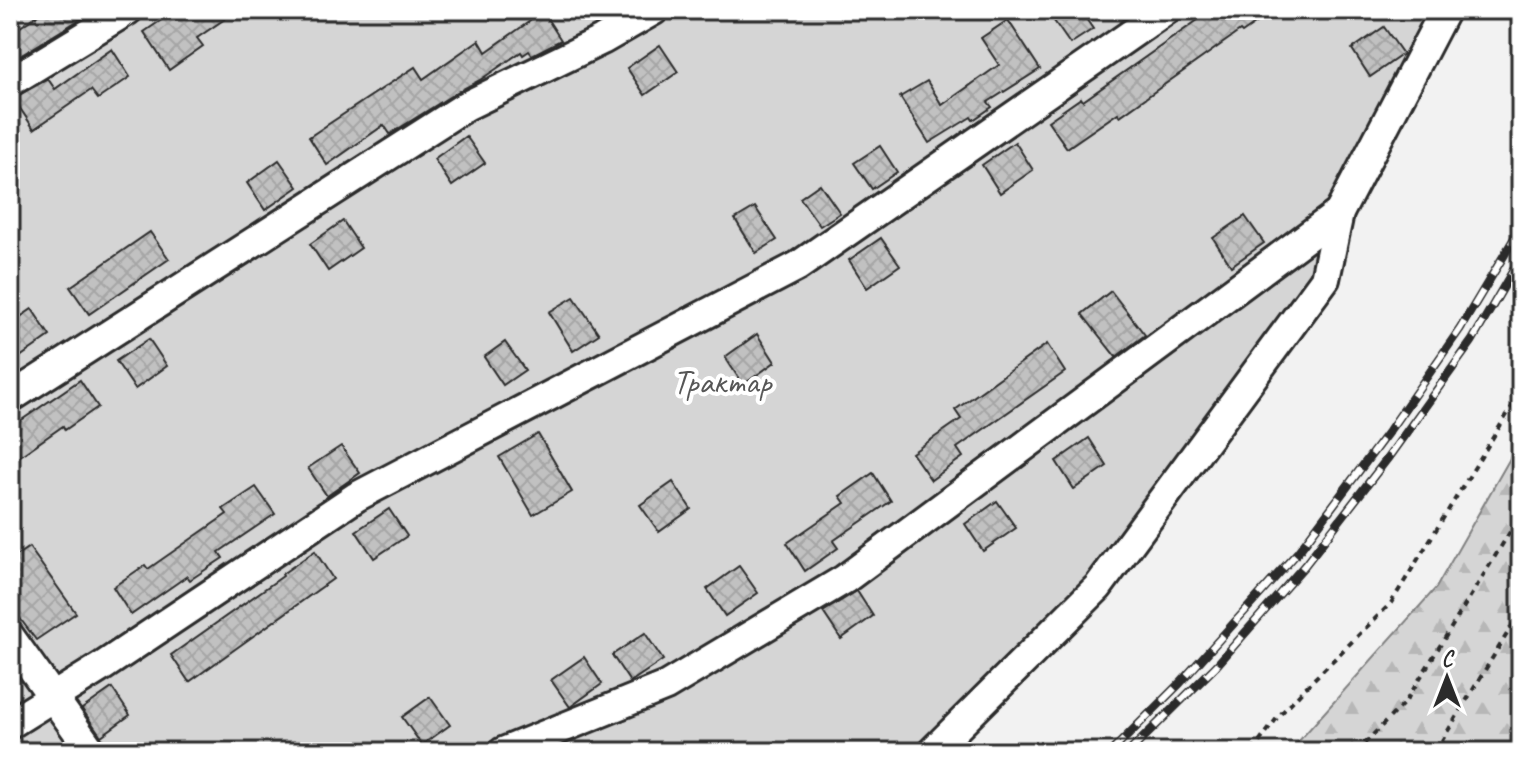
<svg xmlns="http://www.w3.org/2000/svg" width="1531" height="762" viewBox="0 0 1531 762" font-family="Caveat,sans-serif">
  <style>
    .forest { fill: url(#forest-firs); stroke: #808080; stroke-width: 2 }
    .green { fill: #d5d5d5; stroke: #808080; stroke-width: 2 }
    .building { fill: url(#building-cross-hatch); stroke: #2b2b2b; stroke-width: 2 }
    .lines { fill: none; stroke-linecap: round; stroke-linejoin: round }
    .street-casing { stroke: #2b2b2b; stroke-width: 34 }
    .path { stroke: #2b2b2b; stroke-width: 4; stroke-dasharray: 6 6; stroke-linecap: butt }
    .street { stroke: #fff; stroke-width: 28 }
    .rail-casing { stroke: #2b2b2b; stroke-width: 9 }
    .rail { stroke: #fff; stroke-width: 6; stroke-dasharray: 18; stroke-linecap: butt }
    .labels { text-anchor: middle; stroke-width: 8; stroke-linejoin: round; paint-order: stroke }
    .park-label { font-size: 34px; fill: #565656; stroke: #fff }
  </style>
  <defs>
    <pattern id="forest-firs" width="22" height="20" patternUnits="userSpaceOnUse" patternTransform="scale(2)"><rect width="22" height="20" fill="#d5d5d5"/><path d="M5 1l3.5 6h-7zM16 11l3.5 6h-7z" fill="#b7b7b7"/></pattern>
    <pattern id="building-cross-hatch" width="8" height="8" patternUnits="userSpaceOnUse" patternTransform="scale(2)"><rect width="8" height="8" fill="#c1c1c1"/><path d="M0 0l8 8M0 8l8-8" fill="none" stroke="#a6a6a6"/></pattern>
  </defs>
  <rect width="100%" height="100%" fill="#f2f2f2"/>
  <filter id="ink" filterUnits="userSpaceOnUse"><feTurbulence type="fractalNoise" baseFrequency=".0125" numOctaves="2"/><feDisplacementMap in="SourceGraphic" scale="16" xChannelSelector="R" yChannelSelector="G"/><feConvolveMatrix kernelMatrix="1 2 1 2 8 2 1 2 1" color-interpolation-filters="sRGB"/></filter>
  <g filter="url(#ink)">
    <polygon class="forest" points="1521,439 1521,752 1289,752 1436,588"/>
    <polygon class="green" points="10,10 1434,10 1316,275 1091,581 918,752 10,752"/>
    <g class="building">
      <polygon points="45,10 95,10 10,62 10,34"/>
      <polygon points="176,10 238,10 197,38 203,46 169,70 144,32"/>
      <polygon points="1064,10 1080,10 1093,29 1070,44 1052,18"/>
      <polygon points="1212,10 1275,10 1242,33 1240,31 1120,116 1118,113 1067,148 1048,121 1081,98 1083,101"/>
      <polygon points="543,12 561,40 532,55 529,51 523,55 521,52 480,80 457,92 390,134 384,125 327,165 309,137 415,67 423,79 479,40 486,52"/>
      <polygon points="1008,20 1040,69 988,102 992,107 973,120 971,117 929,143 900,97 927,81 942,105 999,65 981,38"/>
      <polygon points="1384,27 1403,54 1370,77 1352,49"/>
      <polygon points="660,45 678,72 645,95 627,68"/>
      <polygon points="112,49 130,77 98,99 91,90 34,129 13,98 48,79 55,89"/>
      <polygon points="466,136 485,163 452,186 434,159"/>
      <polygon points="1015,142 1033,170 1000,193 982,165"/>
      <polygon points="880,146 897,172 872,189 854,163"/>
      <polygon points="279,160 298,187 265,210 247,183"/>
      <polygon points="820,184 840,213 820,226 800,198"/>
      <polygon points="755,207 777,240 756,253 735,219"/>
      <polygon points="1245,216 1264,243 1231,266 1213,238"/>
      <polygon points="343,221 361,248 328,271 310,244"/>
      <polygon points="150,232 169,259 89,314 70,287"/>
      <polygon points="881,238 900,265 867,288 849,260"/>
      <polygon points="1111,291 1145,335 1116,357 1082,314"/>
      <polygon points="574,297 599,334 573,351 549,312"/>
      <polygon points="32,309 50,336 17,359 10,348 10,324"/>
      <polygon points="757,334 775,362 743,385 725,357"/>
      <polygon points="149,339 167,366 135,389 116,361"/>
      <polygon points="505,342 525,370 503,385 484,357"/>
      <polygon points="1047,344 1065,372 957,448 963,457 931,480 912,453 961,419 955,410"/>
      <polygon points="80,380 98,407 65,430 63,426 10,463 10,428"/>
      <polygon points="538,434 572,492 533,515 499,457"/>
      <polygon points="1089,438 1107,466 1074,489 1056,461"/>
      <polygon points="341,446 360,473 327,496 308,468"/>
      <polygon points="873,473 891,501 833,541 838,548 805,571 787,543 845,503 840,496"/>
      <polygon points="673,482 691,509 659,532 640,505"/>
      <polygon points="256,487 275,514 219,552 223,558 190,580 187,576 131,615 113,587 145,565 148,569 227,514 223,509"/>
      <polygon points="997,501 1016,528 983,551 965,524"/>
      <polygon points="389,509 407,536 374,558 356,531"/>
      <polygon points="29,547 76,613 36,640 10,605 10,560"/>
      <polygon points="315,551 333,579 189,682 171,655 283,576 282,574"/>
      <polygon points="739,566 758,593 725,616 707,589"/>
      <polygon points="857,591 873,616 841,639 823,612"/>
      <polygon points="645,633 663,660 630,682 612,655"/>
      <polygon points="584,657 602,684 570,707 551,680"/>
      <polygon points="112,688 130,715 101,736 82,709"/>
      <polygon points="430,697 450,725 422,745 402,717"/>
    </g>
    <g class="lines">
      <g class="street-casing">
        <g id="street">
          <polyline points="10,82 128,10"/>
          <polyline points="10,398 466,106 602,40 654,10"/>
          <polyline points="10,637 92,752"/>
          <polyline points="10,724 103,666 356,497 798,266 1166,10"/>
          <polyline points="503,752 666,686 845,579 1339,213"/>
          <polyline points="932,752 1098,587 1325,279 1339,213 1445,10"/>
        </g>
      </g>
      <g class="path">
        <polyline points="1252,752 1277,718 1302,691 1391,603 1521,392"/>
        <polyline points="1356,752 1406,701 1521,514"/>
        <polyline points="1435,752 1521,611"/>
      </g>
      <use href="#street" class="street"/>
      <g class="rail-casing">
        <g id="rail">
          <polyline points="1111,752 1180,683 1298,552 1389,431 1460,329 1521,227"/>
          <polyline points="1129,752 1216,666 1305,565 1387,459 1472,341 1521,257"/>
        </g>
      </g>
      <use href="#rail" class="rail"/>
    </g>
  </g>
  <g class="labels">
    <g class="park-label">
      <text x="722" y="393">Трактар</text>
    </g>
  </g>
  <rect width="1531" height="762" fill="none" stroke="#fff" stroke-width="40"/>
  <rect x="20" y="20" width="1491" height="722" fill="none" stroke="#2b2b2b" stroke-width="3" filter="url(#ink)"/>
  <g transform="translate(1447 678)" stroke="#ffffff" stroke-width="6" paint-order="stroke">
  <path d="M0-6L14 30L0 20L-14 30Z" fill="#2b2b2b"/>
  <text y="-12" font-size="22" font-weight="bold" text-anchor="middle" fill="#2b2b2b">С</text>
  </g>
</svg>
